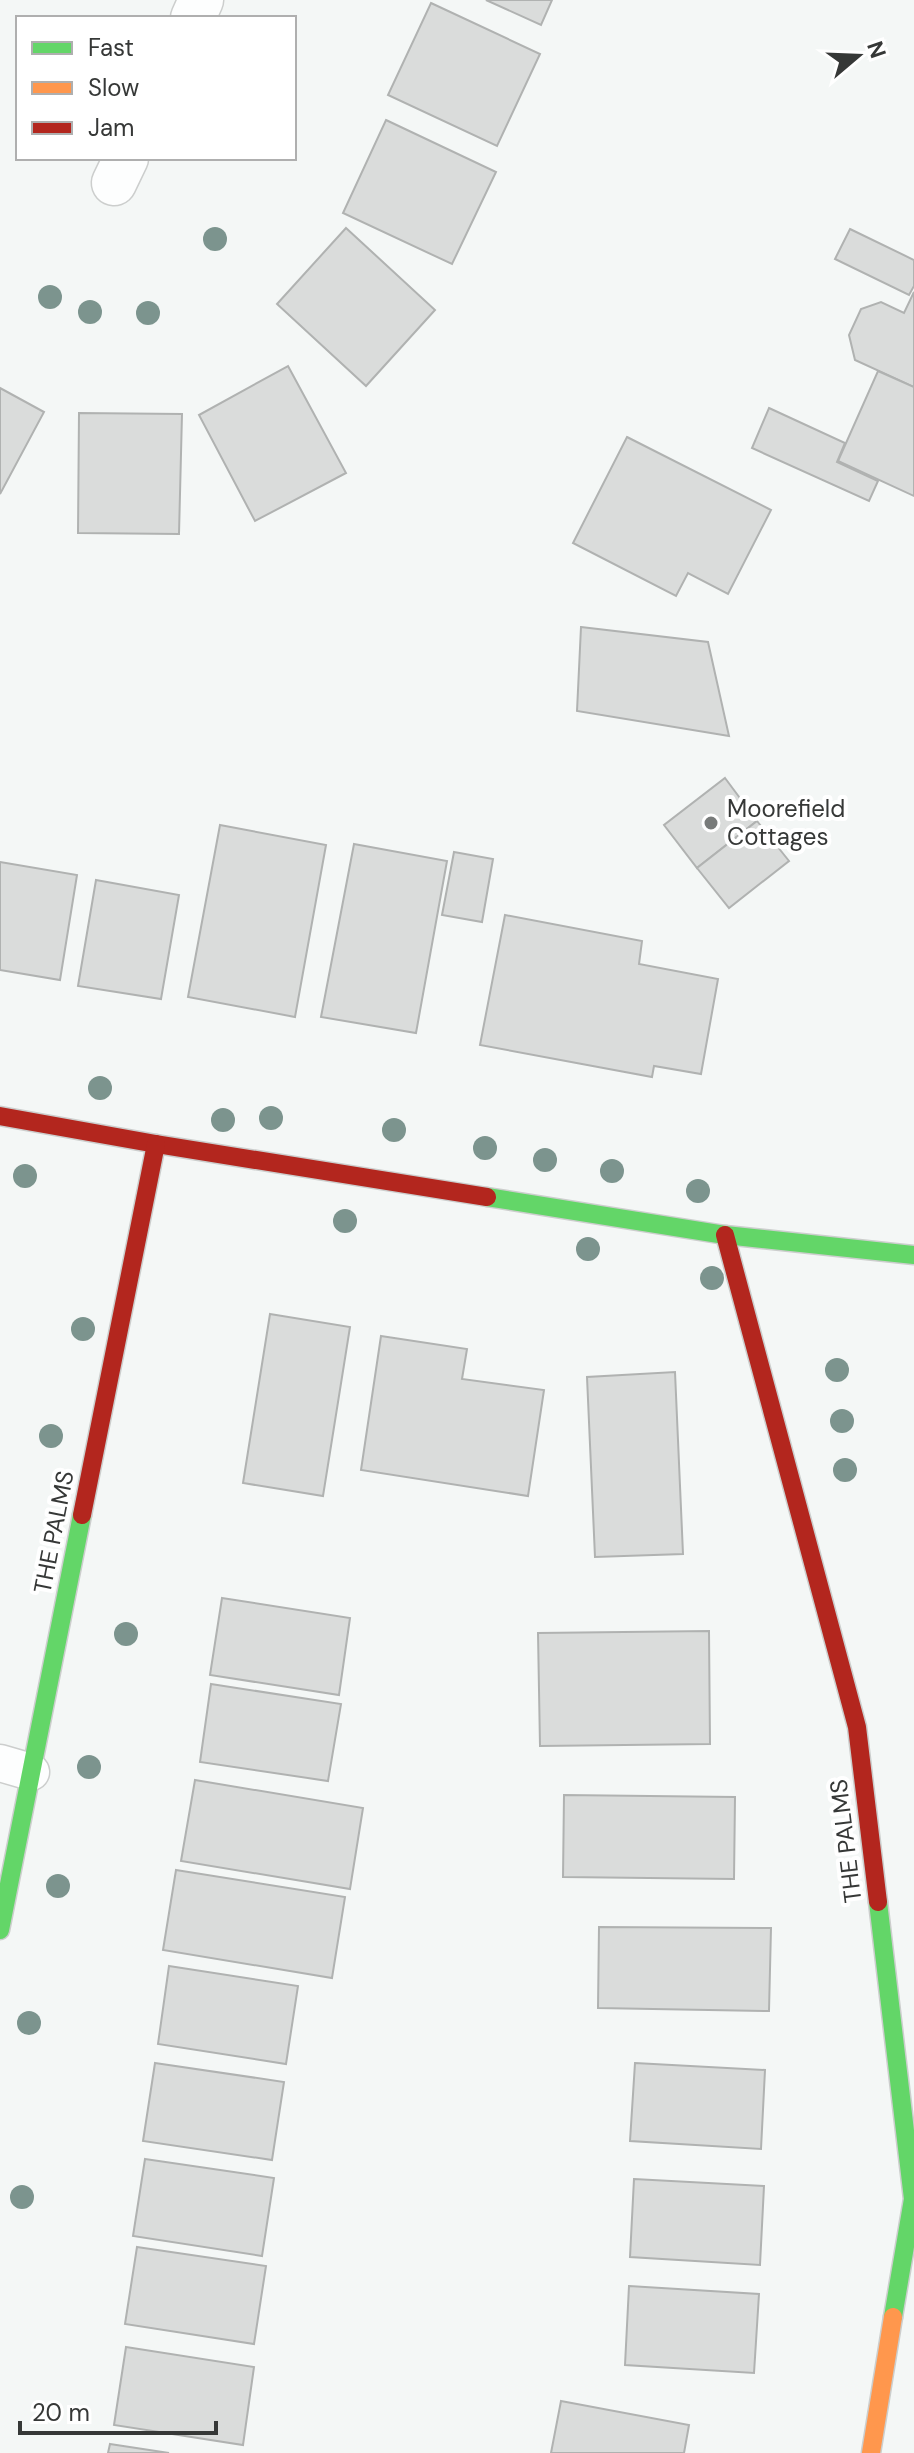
<svg xmlns="http://www.w3.org/2000/svg" width="914" height="2453" viewBox="0 0 914 2453" font-family="'DM Sans',sans-serif">
  <style>
    .building { fill: #dadcdb; stroke: #b0b2b1; stroke-width: 2 }
    .lines { fill: none; stroke-linecap: round; stroke-linejoin: round }
    .lane-casing { stroke: #cccecd; stroke-width: 39 }
    .street-casing { stroke: #cccecd; stroke-width: 47 }
    .fast-casing { stroke: #cccecd; stroke-width: 21 }
    .slow-casing { stroke: #cccecd; stroke-width: 21 }
    .jam-casing { stroke: #cccecd; stroke-width: 21 }
    .lane { stroke: #fdfefe; stroke-width: 36 }
    .street { stroke: #fdfefe; stroke-width: 44 }
    .fast { stroke: #63d668; stroke-width: 18 }
    .slow { stroke: #ff974d; stroke-width: 18 }
    .jam { stroke: #b3261e; stroke-width: 18 }
    .tree { fill: #7c948e }
    .poi-dot { fill: #787b7a; stroke: #fff; stroke-width: 3 }
    .labels { text-anchor: middle; stroke-width: 8; stroke-linejoin: round; paint-order: stroke }
    .poi-label { font-size: 24px; fill: #363837; stroke: #fff; text-anchor: start }
    .street-label { font-size: 24px; fill: #363837; stroke: #fff }
  </style>
  <rect width="100%" height="100%" fill="#f4f7f6"/>
  <g class="building">
    <polygon points="486,0 552,0 541,25"/>
    <polygon points="431,3 540,54 497,146 388,95"/>
    <polygon points="386,120 496,172 452,264 343,213"/>
    <polygon points="346,228 435,310 366,386 277,304"/>
    <polygon points="850,229 914,260 914,286 909,295 835,259"/>
    <polygon points="914,292 914,387 855,360 849,335 861,309 881,302 904,313"/>
    <polygon points="288,366 346,473 255,521 199,415"/>
    <polygon points="878,371 914,387 914,496 838,461"/>
    <polygon points="0,388 44,412 0,494"/>
    <polygon points="769,408 845,443 837,462 878,481 869,501 752,448"/>
    <polygon points="79,413 182,414 179,534 78,533"/>
    <polygon points="627,437 771,510 728,594 688,573 676,596 573,543"/>
    <polygon points="581,627 708,642 729,736 577,711"/>
    <polygon points="725,778 757,821 697,868 664,825"/>
    <polygon points="757,821 789,861 729,908 697,868"/>
    <polygon points="220,825 326,845 295,1017 188,997"/>
    <polygon points="354,844 447,861 416,1033 321,1017"/>
    <polygon points="454,852 493,859 482,922 442,915"/>
    <polygon points="0,862 77,875 60,980 0,970"/>
    <polygon points="96,880 179,895 161,999 78,986"/>
    <polygon points="505,915 642,941 639,964 718,979 701,1074 654,1066 652,1077 480,1045"/>
    <polygon points="270,1314 350,1327 323,1496 243,1483"/>
    <polygon points="381,1336 467,1349 462,1379 544,1390 528,1496 361,1470"/>
    <polygon points="675,1372 683,1554 595,1557 587,1377"/>
    <polygon points="222,1598 350,1618 339,1695 210,1675"/>
    <polygon points="709,1631 710,1744 540,1746 538,1633"/>
    <polygon points="211,1684 341,1704 328,1781 200,1762"/>
    <polygon points="195,1780 363,1808 350,1889 181,1861"/>
    <polygon points="564,1795 735,1797 734,1879 563,1877"/>
    <polygon points="176,1870 345,1897 332,1978 163,1950"/>
    <polygon points="599,1927 771,1928 769,2011 598,2008"/>
    <polygon points="169,1966 298,1986 286,2064 158,2044"/>
    <polygon points="155,2063 284,2082 272,2160 143,2141"/>
    <polygon points="635,2063 765,2070 761,2149 630,2141"/>
    <polygon points="145,2159 274,2178 262,2256 133,2236"/>
    <polygon points="634,2179 764,2186 760,2265 630,2257"/>
    <polygon points="137,2247 266,2266 254,2344 125,2324"/>
    <polygon points="629,2286 759,2294 754,2373 625,2365"/>
    <polygon points="126,2347 254,2367 243,2445 114,2425"/>
    <polygon points="561,2401 689,2425 684,2453 551,2453"/>
    <polygon points="110,2444 169,2453 108,2453"/>
  </g>
  <g class="lines">
    <g class="lane-casing">
      <polyline id="lane" points="0,1763 31,1772"/>
    </g>
    <g class="street-casing">
      <g id="street">
        <polyline points="193,18 201,0"/>
        <polyline points="114,183 126,158"/>
      </g>
    </g>
    <g class="fast-casing">
      <g id="fast">
        <polyline points="487,1197 725,1235 914,1255"/>
        <polyline points="878,1902 913,2199 893,2317"/>
        <polyline points="0,1930 82,1515"/>
      </g>
    </g>
    <g class="slow-casing">
      <polyline id="slow" points="871,2453 893,2317"/>
    </g>
    <g class="jam-casing">
      <g id="jam">
        <polyline points="0,1116 156,1144 487,1197"/>
        <polyline points="725,1235 857,1727 878,1902"/>
        <polyline points="82,1515 156,1144"/>
      </g>
    </g>
    <use href="#lane" class="lane"/>
    <use href="#street" class="street"/>
    <use href="#fast" class="fast"/>
    <use href="#slow" class="slow"/>
    <use href="#jam" class="jam"/>
  </g>
  <g class="tree">
    <circle cx="215" cy="239" r="12"/>
    <circle cx="50" cy="297" r="12"/>
    <circle cx="90" cy="312" r="12"/>
    <circle cx="148" cy="313" r="12"/>
    <circle cx="100" cy="1088" r="12"/>
    <circle cx="271" cy="1118" r="12"/>
    <circle cx="223" cy="1120" r="12"/>
    <circle cx="394" cy="1130" r="12"/>
    <circle cx="485" cy="1148" r="12"/>
    <circle cx="545" cy="1160" r="12"/>
    <circle cx="612" cy="1171" r="12"/>
    <circle cx="25" cy="1176" r="12"/>
    <circle cx="698" cy="1191" r="12"/>
    <circle cx="345" cy="1221" r="12"/>
    <circle cx="588" cy="1249" r="12"/>
    <circle cx="712" cy="1278" r="12"/>
    <circle cx="83" cy="1329" r="12"/>
    <circle cx="837" cy="1370" r="12"/>
    <circle cx="842" cy="1421" r="12"/>
    <circle cx="51" cy="1436" r="12"/>
    <circle cx="845" cy="1470" r="12"/>
    <circle cx="126" cy="1634" r="12"/>
    <circle cx="89" cy="1767" r="12"/>
    <circle cx="58" cy="1886" r="12"/>
    <circle cx="29" cy="2023" r="12"/>
    <circle cx="22" cy="2197" r="12"/>
  </g>
  <circle class="poi-dot" cx="711" cy="823" r="8"/>
  <g class="labels">
    <g class="poi-label">
      <text x="727" y="817">Moorefield<tspan x="727" dy="28">Cottages</tspan></text>
    </g>
    <g class="street-label">
      <text transform="translate(54 1532) rotate(-79)" y="8">THE PALMS</text>
      <text transform="translate(846 1841) rotate(-97)" y="8">THE PALMS</text>
    </g>
  </g>
  <rect x="16" y="16" width="280" height="144" fill="#ffffff" stroke="#afafaf" stroke-width="2"/>
  <rect x="32" y="42" width="40" height="12" fill="#63d668" stroke="#afafaf" stroke-width="2"/>
  <text x="88" y="56" font-size="24" fill="#363837">Fast</text>
  <rect x="32" y="82" width="40" height="12" fill="#ff974d" stroke="#afafaf" stroke-width="2"/>
  <text x="88" y="96" font-size="24" fill="#363837">Slow</text>
  <rect x="32" y="122" width="40" height="12" fill="#b3261e" stroke="#afafaf" stroke-width="2"/>
  <text x="88" y="136" font-size="24" fill="#363837">Jam</text>
  <g transform="translate(858 56) rotate(71)" stroke="#ffffff" stroke-width="6" paint-order="stroke">
  <path d="M0-6L14 30L0 20L-14 30Z" fill="#363837"/>
  <text y="-12" font-size="22" font-weight="bold" text-anchor="middle" fill="#363837">N</text>
  </g>
  <path d="M20 2421v12h196v-12" fill="none" stroke="#363837" stroke-width="4"/>
  <text x="32" y="2421" font-size="24" fill="#363837" stroke="#ffffff" stroke-width="6" paint-order="stroke">20 m</text>
</svg>
